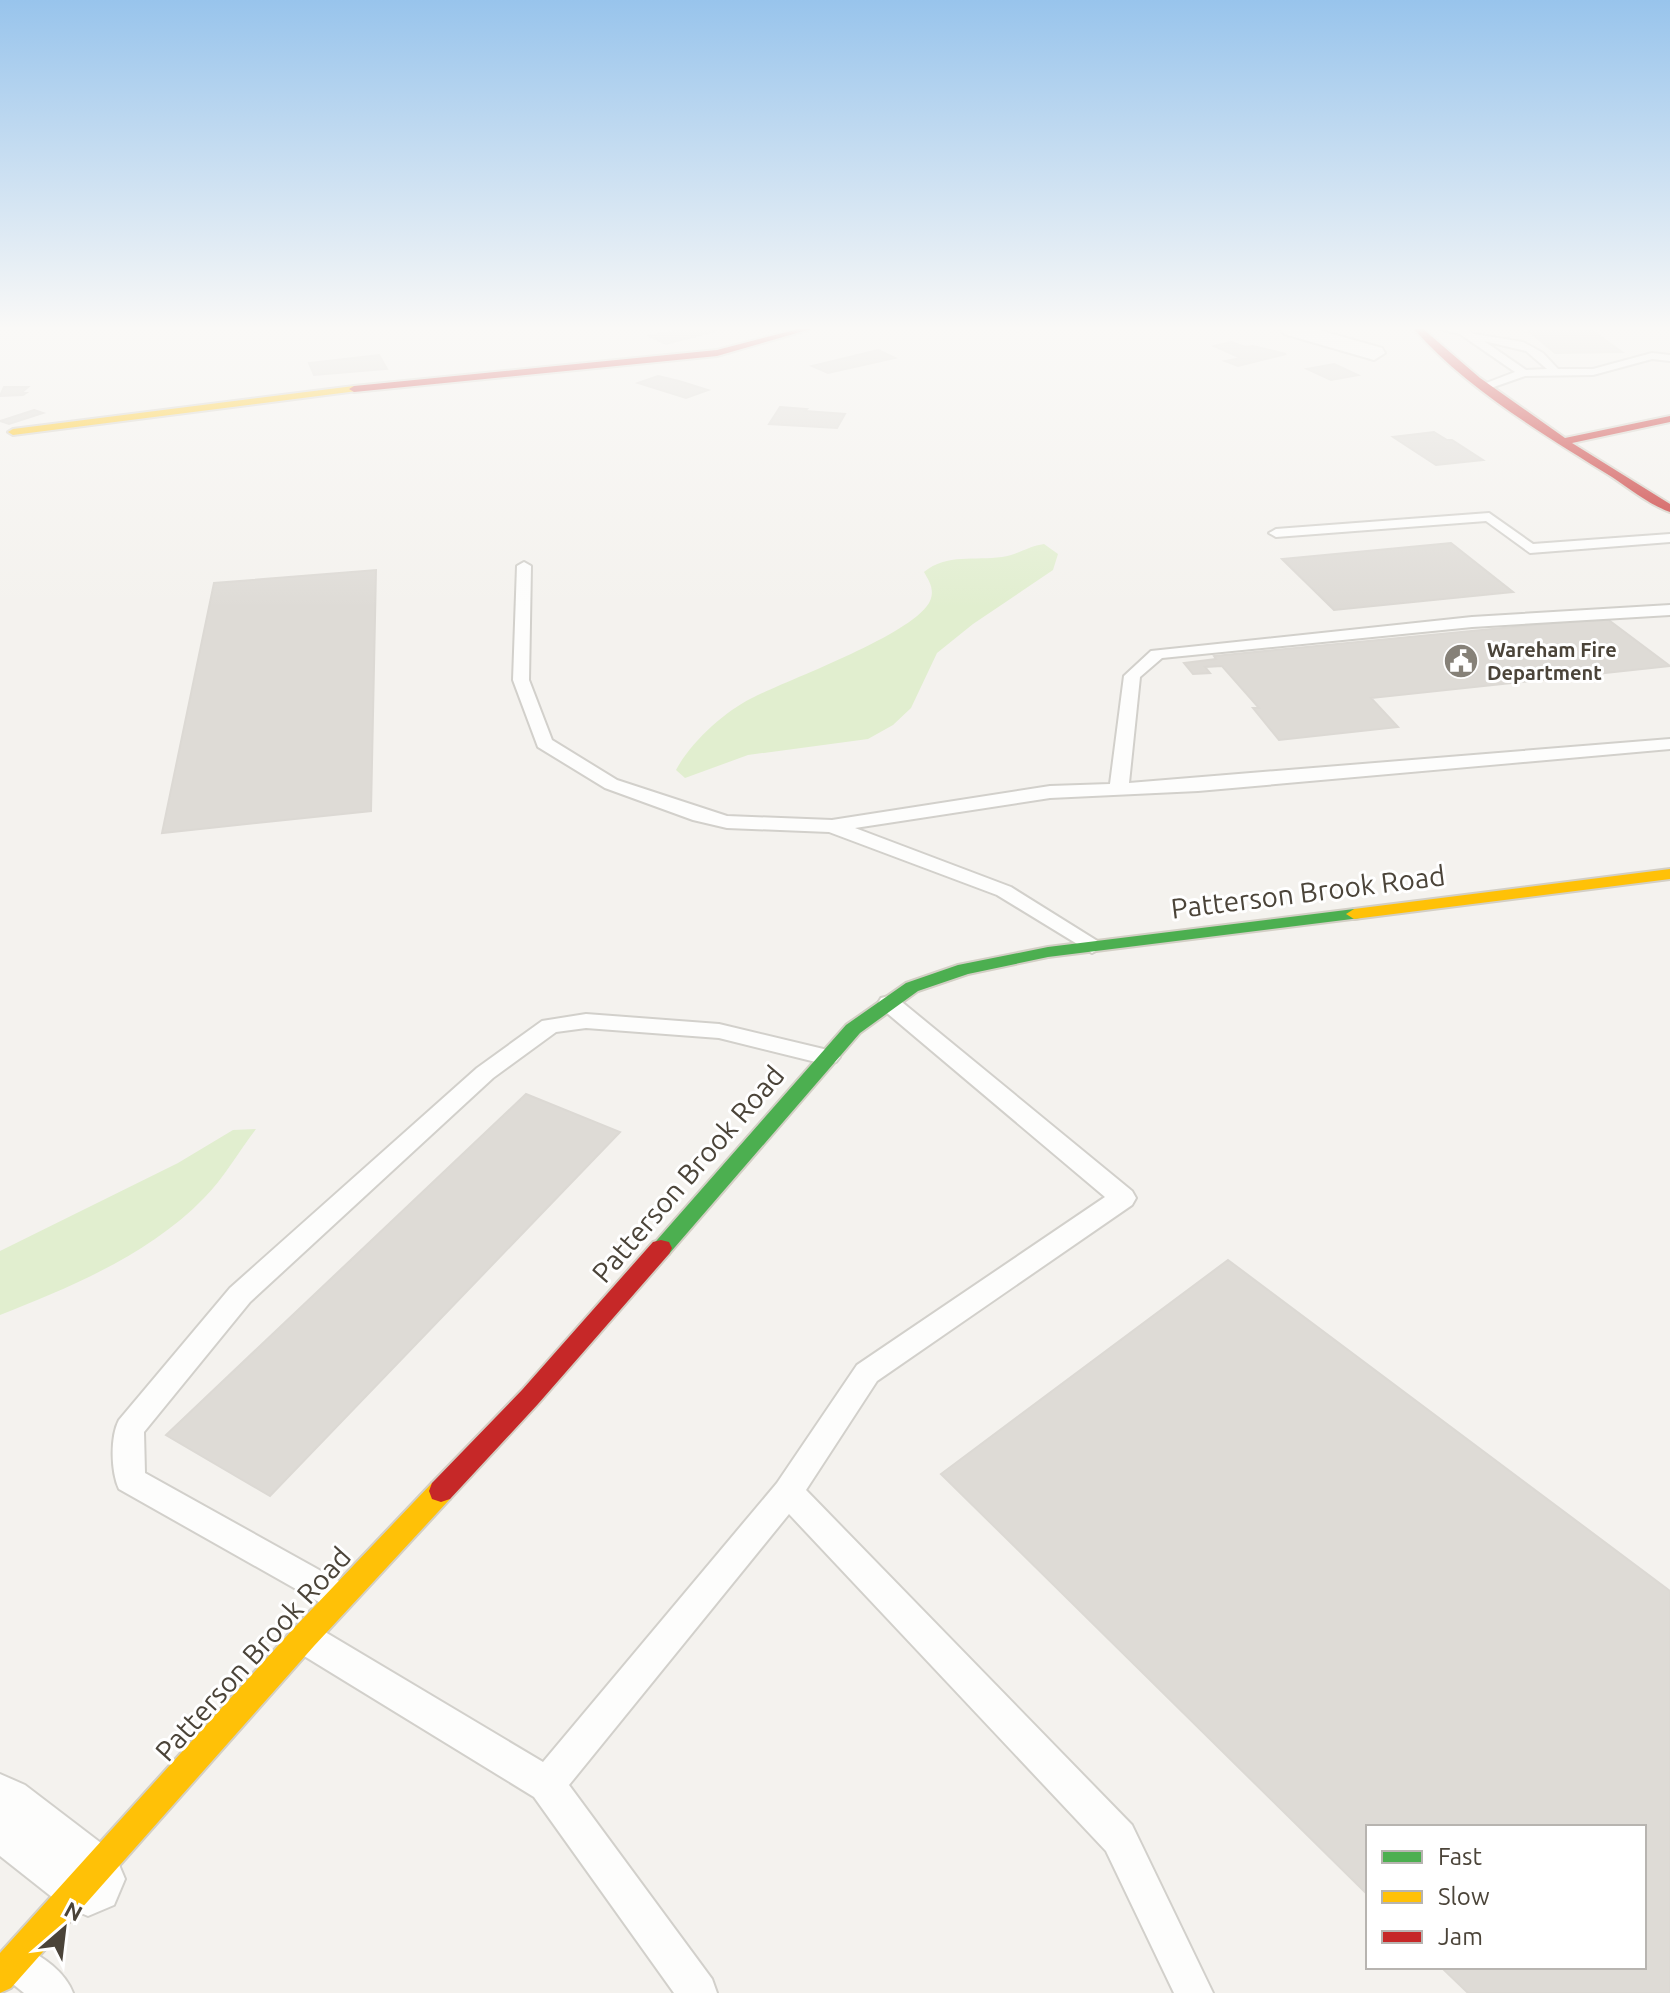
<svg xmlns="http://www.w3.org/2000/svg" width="1670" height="1993" viewBox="0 0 1670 1993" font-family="Ubuntu,sans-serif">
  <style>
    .green { fill: #e1eecf }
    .building { fill: #dedbd6; stroke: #dcd9d4; stroke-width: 2 }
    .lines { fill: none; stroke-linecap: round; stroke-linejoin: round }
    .lane-casing { stroke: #d2d0cb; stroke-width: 4 }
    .street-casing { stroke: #d2d0cb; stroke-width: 4 }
    .fast-casing { stroke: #d3cfc5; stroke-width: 4 }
    .slow-casing { stroke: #d3cfc5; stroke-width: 4 }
    .jam-casing { stroke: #d3cfc5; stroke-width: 4 }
    .lane { fill: #fdfdfc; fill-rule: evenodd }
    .street { fill: #fdfdfc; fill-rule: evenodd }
    .fast { fill: #4caf50; fill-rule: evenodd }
    .slow { fill: #ffc107; fill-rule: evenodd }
    .jam { fill: #c62828; fill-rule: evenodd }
    .labels { text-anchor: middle; stroke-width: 6; stroke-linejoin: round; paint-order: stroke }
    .far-poi-label { font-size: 20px; font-weight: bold; fill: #4b4439; stroke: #fff; text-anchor: start }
    .near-street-label { font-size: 28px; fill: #4b4439; stroke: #fff }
  </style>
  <rect width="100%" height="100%" fill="#f4f2ee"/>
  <g class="green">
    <path d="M 1044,544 L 1058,554 L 1053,570 L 973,624 L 937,653 L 911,708 L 893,725 L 868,739 L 748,755 L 685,778 L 676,770 C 691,742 724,712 752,698 C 787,680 915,634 930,601 C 935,589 929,581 924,572 C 947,553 975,561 1002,557 C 1017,555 1029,546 1044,544 Z"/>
    <path d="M 256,1129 C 239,1151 224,1178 204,1198 C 150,1254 71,1287 0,1315 L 0,1251 L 178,1163 L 233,1130 Z"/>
  </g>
  <g class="building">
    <polygon points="681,329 712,329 716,331 666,344 649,336"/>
    <polygon points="1526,329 1590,329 1622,352 1555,353"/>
    <polygon points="1231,342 1245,347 1253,346 1286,354 1238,366 1225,361 1241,358 1214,346"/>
    <polygon points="878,350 895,358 828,373 812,366"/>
    <polygon points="379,355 387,369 314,375 309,363"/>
    <polygon points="1334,364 1358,375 1331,380 1307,369"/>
    <polygon points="658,376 679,381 708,390 686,398 638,383"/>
    <polygon points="4,387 28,387 21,393 26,393 23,395 0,396"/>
    <polygon points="780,407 807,409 805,411 845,414 837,428 769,424"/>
    <polygon points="34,410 43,413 9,424 0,421"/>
    <polygon points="1434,432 1447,440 1452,440 1483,460 1436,465 1393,437"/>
    <polygon points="1451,543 1513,592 1334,610 1282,559"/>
    <polygon points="376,570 371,811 162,833 214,583"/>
    <polygon points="1606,618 1670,666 1371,698 1398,727 1279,740 1253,708 1259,708 1222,666 1205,667 1210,673 1193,674 1184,663 1216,659 1214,656"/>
    <polygon points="526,1094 620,1132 270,1496 166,1435"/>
    <polygon points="1228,1260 1670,1591 1670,1993 1468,1993 1441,1967 1644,1967 1644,1827 1368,1827 1368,1895 941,1474"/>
  </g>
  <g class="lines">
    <g class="lane-casing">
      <g id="lane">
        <path d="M 1439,329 L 1467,329 L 1474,334 L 1523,342 L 1543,353 L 1558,369 L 1593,369 L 1652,353 L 1670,355 L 1670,361 L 1652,359 L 1593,375 L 1525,376 L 1485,390 L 1479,387 L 1481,385 L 1515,372 L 1460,334 ZM 1484,341 L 1526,351 L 1547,369 L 1526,370 Z"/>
        <polygon points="1489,513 1533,544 1670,534 1670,542 1530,553 1486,521 1276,537 1269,533 1276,529"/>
        <polygon points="524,562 531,566 529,680 552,740 617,780 727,816 832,820 1050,786 1110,784 1124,676 1151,651 1472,617 1670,605 1670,615 1472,627 1162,658 1140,677 1129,783 1670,739 1670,749 1198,791 1050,798 855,828 1011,887 1099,942 1103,947 1092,953 997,895 829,832 727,828 693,820 605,788 538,747 513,680 517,566"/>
        <polygon points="889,996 897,998 1132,1191 1136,1198 1132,1205 877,1381 806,1490 1132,1825 1213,1993 1174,1993 1106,1851 789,1514 569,1785 712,1979 717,1993 674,1993 534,1797 296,1651 292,1640 296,1629 308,1624 320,1629 543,1762 777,1483 857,1365 1105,1197 881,1008 878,1003 881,998"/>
        <path d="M 586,1014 L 719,1024 L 836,1052 L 840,1057 L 836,1062 L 828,1065 L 719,1038 L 586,1028 L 556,1032 L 493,1078 L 250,1302 L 144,1432 L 145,1473 L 348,1586 L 353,1596 L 348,1606 L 337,1611 L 326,1606 L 119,1489 C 111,1472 110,1437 119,1420 L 230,1288 L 477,1068 L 542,1021 Z"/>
        <path d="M 22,1947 C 43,1956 65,1972 73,1993 L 24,1993 L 8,1980 L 3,1966 L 8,1952 Z"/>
      </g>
    </g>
    <g class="street-casing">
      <g id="street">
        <polygon points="1281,329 1315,329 1382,348 1385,353 1374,360 1284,334"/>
        <polygon points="0,1774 25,1785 114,1853 125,1879 114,1905 88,1916 62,1905 0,1856"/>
      </g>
    </g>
    <g class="fast-casing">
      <polygon id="fast" points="1354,909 1360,910 1362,914 1360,918 1048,957 968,974 918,991 860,1033 669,1254 661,1256 653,1254 650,1248 846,1025 906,983 958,965 1048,947"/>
    </g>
    <g class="slow-casing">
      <g id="slow">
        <polygon points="354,386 357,387 357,391 13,435 8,432 13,429"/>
        <polygon points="1670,869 1670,879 1354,919 1346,914 1354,909"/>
        <polygon points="441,1480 450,1483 453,1491 450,1499 314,1646 11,1988 0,1993 0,1953 294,1628 432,1483"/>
      </g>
    </g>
    <g class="jam-casing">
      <g id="jam">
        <polygon points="798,329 811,329 717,356 354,392 349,389 354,386 717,350"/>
        <path d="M 1414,329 L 1423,329 L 1480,378 L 1565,438 L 1670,416 L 1670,422 L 1572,443 L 1670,504 L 1670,512 C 1650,505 1630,489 1612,477 C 1546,436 1465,388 1414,329 Z"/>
        <polygon points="661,1240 669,1242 672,1248 669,1254 538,1404 450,1499 441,1502 432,1499 429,1491 432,1483 522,1390 653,1242"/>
      </g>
    </g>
    <use href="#lane" class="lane"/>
    <use href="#street" class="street"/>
    <use href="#fast" class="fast"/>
    <use href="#slow" class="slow"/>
    <use href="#jam" class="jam"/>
  </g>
  <linearGradient id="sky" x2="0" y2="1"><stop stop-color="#98c4ec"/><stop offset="0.54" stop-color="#faf9f7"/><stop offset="1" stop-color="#faf9f7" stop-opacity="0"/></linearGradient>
  <rect width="1670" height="608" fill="url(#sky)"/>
  <defs>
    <g id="civic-disc" transform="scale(1.8)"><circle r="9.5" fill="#868178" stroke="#fff"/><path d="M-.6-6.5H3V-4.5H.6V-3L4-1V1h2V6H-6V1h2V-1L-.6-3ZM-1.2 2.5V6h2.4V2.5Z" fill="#fff"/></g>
  </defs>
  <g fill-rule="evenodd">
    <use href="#civic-disc" x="1461" y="661"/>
  </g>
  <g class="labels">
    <g class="far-poi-label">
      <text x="1487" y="657">Wareham Fire<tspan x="1487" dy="23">Department</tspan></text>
    </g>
    <g class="near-street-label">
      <text transform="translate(1308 892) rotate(-7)" y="10">Patterson Brook Road</text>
      <text transform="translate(688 1174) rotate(-49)" y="10">Patterson Brook Road</text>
      <text transform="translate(253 1654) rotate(-48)" y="10">Patterson Brook Road</text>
    </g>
  </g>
  <rect x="1366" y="1825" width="280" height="144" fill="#ffffff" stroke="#b7b4b0" stroke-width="2"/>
  <rect x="1382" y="1851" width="40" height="12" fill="#4caf50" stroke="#b7b4b0" stroke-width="2"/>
  <text x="1438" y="1865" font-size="24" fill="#4b4439">Fast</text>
  <rect x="1382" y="1891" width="40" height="12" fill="#ffc107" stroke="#b7b4b0" stroke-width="2"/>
  <text x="1438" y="1905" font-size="24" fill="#4b4439">Slow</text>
  <rect x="1382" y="1931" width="40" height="12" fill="#c62828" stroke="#b7b4b0" stroke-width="2"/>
  <text x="1438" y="1945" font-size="24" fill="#4b4439">Jam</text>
  <g transform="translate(64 1929) rotate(28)" stroke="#ffffff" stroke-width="6" paint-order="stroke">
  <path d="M0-6L14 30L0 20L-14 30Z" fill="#4b4439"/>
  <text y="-12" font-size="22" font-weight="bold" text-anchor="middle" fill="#4b4439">N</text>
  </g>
</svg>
